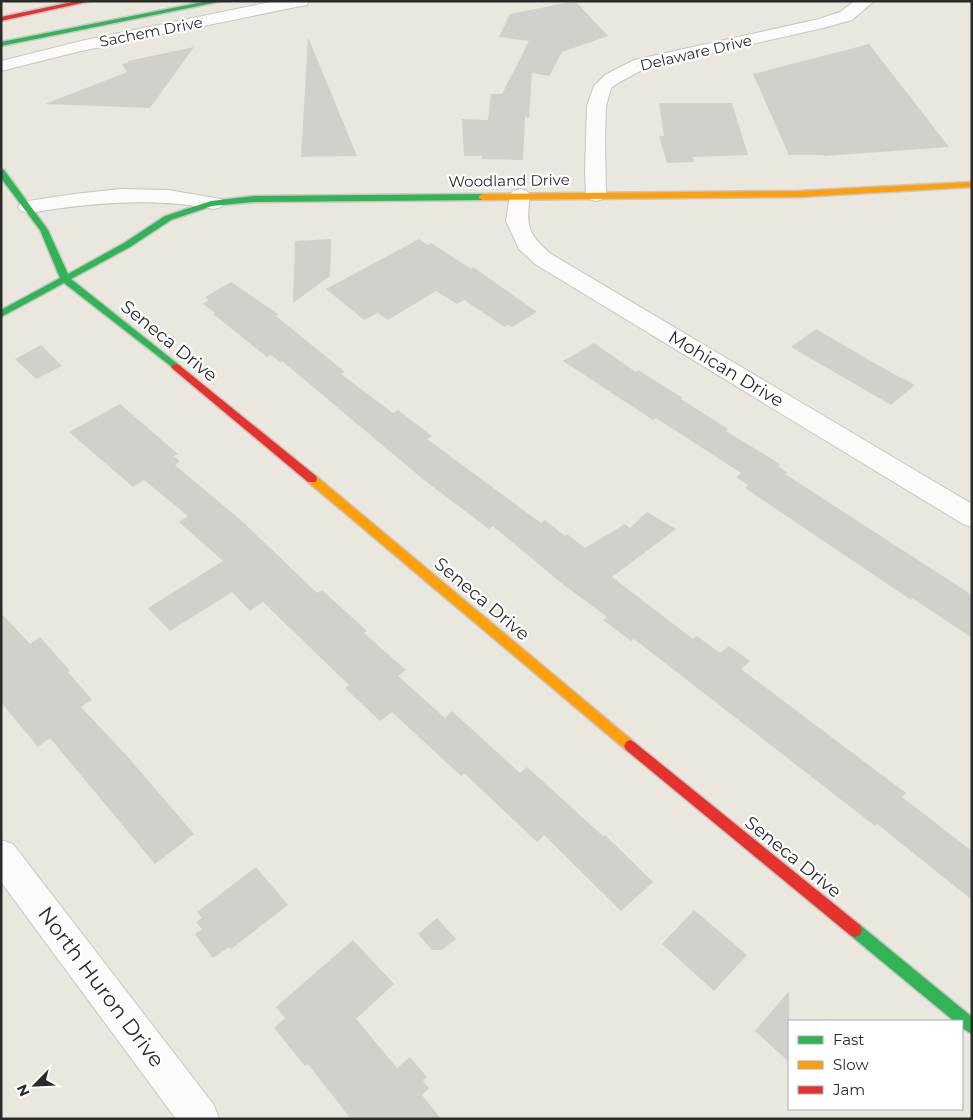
<svg xmlns="http://www.w3.org/2000/svg" width="973" height="1120" viewBox="0 0 973 1120" font-family="Montserrat,sans-serif">
  <style>
    .building { fill: #d2d0cb }
    .lines { fill: none; stroke-linecap: round; stroke-linejoin: round }
    .street-casing { stroke: #c7c6c5; stroke-width: 2 }
    .fast-casing { stroke: #c7c6c5; stroke-width: 3 }
    .slow-casing { stroke: #c7c6c5; stroke-width: 3 }
    .jam-casing { stroke: #c7c6c5; stroke-width: 3 }
    .street { fill: #fcfbfa; fill-rule: evenodd }
    .fast { fill: #30b455; fill-rule: evenodd }
    .slow { fill: #ff9f0a; fill-rule: evenodd }
    .jam { fill: #e5322d; fill-rule: evenodd }
    .labels { text-anchor: middle; stroke-width: 4.5; stroke-linejoin: round; paint-order: stroke }
    .far-street-label { font-size: 15px; fill: #2b2b2b; stroke: #fff }
    .street-label { font-size: 18px; fill: #2b2b2b; stroke: #fff }
    .near-street-label { font-size: 21px; fill: #2b2b2b; stroke: #fff }
  </style>
  <rect width="100%" height="100%" fill="#eae7df"/>
  <g class="building">
    <polygon points="575,1 608,36 562,52 549,76 532,73 529,118 525,117 523,160 482,159 482,156 464,156 462,119 488,120 491,94 502,94 529,41 499,37 510,14"/>
    <polygon points="308,37 357,156 301,157"/>
    <polygon points="869,44 949,147 824,156 823,155 789,155 753,74"/>
    <polygon points="194,47 150,108 45,104 127,72 122,64 129,62 128,61"/>
    <polygon points="659,103 732,103 748,155 693,157 694,162 667,163 659,136 664,136"/>
    <polygon points="331,239 330,276 293,303 295,241"/>
    <polygon points="419,239 428,245 431,243 471,269 473,267 537,312 512,327 508,325 505,327 464,300 457,304 436,291 388,320 378,313 364,320 326,289"/>
    <polygon points="231,282 278,314 276,316 345,372 341,374 393,413 398,410 432,436 427,439 541,523 545,520 565,536 567,534 585,548 625,524 630,528 647,512 676,529 612,577 693,639 697,636 720,653 729,646 750,661 741,669 906,793 902,797 972,851 972,900 877,824 875,826 634,639 631,641 603,620 607,617 560,582 493,526 489,529 424,480 282,361 280,362 271,355 267,357 213,314 215,313 203,304 209,300 205,297"/>
    <polygon points="816,329 890,372 915,385 891,405 791,347"/>
    <polygon points="594,343 636,372 638,370 683,398 681,399 728,429 726,431 780,464 778,466 788,473 785,474 972,595 972,638 912,598 911,600 745,488 748,485 736,477 741,473 656,418 653,420 563,361"/>
    <polygon points="41,345 62,366 36,379 15,359"/>
    <polygon points="120,404 178,454 174,456 180,461 175,465 244,523 317,593 322,590 367,631 364,633 406,670 398,676 445,718 452,711 520,773 527,767 603,836 605,835 653,882 621,911 544,835 537,842 464,773 461,776 392,712 380,721 345,688 349,685 263,602 250,611 232,592 170,631 148,608 223,561 179,522 188,516 144,480 133,487 69,432"/>
    <polygon points="1,613 30,644 40,637 70,671 68,672 92,700 81,707 127,756 194,834 155,864 50,738 38,747 1,702"/>
    <polygon points="256,867 288,905 231,949 229,947 213,958 195,934 202,929 196,922 202,918 197,912"/>
    <polygon points="694,910 747,955 714,991 662,944"/>
    <polygon points="437,918 456,939 442,950 432,950 418,934"/>
    <polygon points="353,940 394,984 356,1019 397,1068 410,1057 427,1077 423,1081 429,1088 422,1095 441,1119 351,1119 308,1064 305,1066 274,1028 285,1018 276,1007"/>
    <polygon points="789,991 789,1062 755,1031"/>
  </g>
  <g class="lines">
    <g class="street-casing">
      <g id="street">
        <polygon points="275,1 309,1 307,5 301,6 81,51 1,71 1,61 81,41"/>
        <polygon points="855,1 874,1 852,20 823,28 646,68 618,83 611,88 606,106 605,138 606,195 603,199 596,201 589,199 586,195 585,171 587,106 594,86 605,75 634,60 819,19 840,12"/>
        <path d="M 121,189 L 168,190 L 221,199 L 224,203 L 221,207 L 214,209 C 151,197 91,203 28,213 L 21,211 L 18,207 L 21,203 L 28,201 L 74,194 Z"/>
        <path d="M 520,189 L 527,191 L 530,195 C 526,226 527,233 551,254 L 972,504 L 972,527 L 963,524 L 535,264 L 519,249 L 506,221 L 510,195 L 513,191 Z"/>
        <polygon points="1,840 13,844 214,1105 219,1119 176,1119 1,882"/>
      </g>
    </g>
    <g class="fast-casing">
      <g id="fast">
        <polygon points="208,1 223,1 1,46 1,42"/>
        <polygon points="1,170 4,170 48,230 68,274 124,243 165,216 211,201 254,196 482,194 486,197 482,200 254,202 212,206 171,220 130,247 71,279 179,365 181,367 179,369 176,370 64,283 1,317 1,310 60,278 40,230 1,178"/>
        <polygon points="855,923 860,925 972,1017 972,1034 962,1028 962,1021 954,1021 850,935 848,930 850,925"/>
      </g>
    </g>
    <g class="slow-casing">
      <g id="slow">
        <polygon points="972,182 972,187 798,197 482,200 478,197 482,194 798,191"/>
        <polygon points="312,475 316,476 634,742 636,746 634,750 630,752 626,750 308,482 307,479"/>
      </g>
    </g>
    <g class="jam-casing">
      <g id="jam">
        <polygon points="77,1 91,1 1,21 1,17"/>
        <polygon points="176,364 179,365 316,476 317,479 316,482 308,482 173,369 171,367 173,365"/>
        <polygon points="630,740 634,742 860,925 862,930 860,935 855,937 850,935 626,750 624,746 626,742"/>
      </g>
    </g>
    <use href="#street" class="street"/>
    <use href="#fast" class="fast"/>
    <use href="#slow" class="slow"/>
    <use href="#jam" class="jam"/>
  </g>
  <g class="labels">
    <g class="far-street-label">
      <text transform="translate(151 32) rotate(-11)" y="5">Sachem Drive</text>
      <text transform="translate(696 53) rotate(-13)" y="5">Delaware Drive</text>
      <text transform="translate(509 181) rotate(-1)" y="5">Woodland Drive</text>
    </g>
    <g class="street-label">
      <text transform="translate(169 341) rotate(39)" y="6">Seneca Drive</text>
      <text transform="translate(726 369) rotate(31)" y="6">Mohican Drive</text>
      <text transform="translate(482 599) rotate(40)" y="6">Seneca Drive</text>
      <text transform="translate(793 857) rotate(39)" y="6">Seneca Drive</text>
    </g>
    <g class="near-street-label">
      <text transform="translate(101 987) rotate(53)" y="7">North Huron Drive</text>
    </g>
  </g>
  <rect width="973" height="1120" fill="none" stroke="#2b2b2b" stroke-width="5"/>
  <rect x="788" y="1020" width="175" height="90" fill="#ffffff" stroke="#aaaaaa"/>
  <rect x="798" y="1036" width="25" height="8" fill="#30b455" stroke="#aaaaaa"/>
  <text x="833" y="1045" font-size="15" fill="#2b2b2b">Fast</text>
  <rect x="798" y="1061" width="25" height="8" fill="#ff9f0a" stroke="#aaaaaa"/>
  <text x="833" y="1070" font-size="15" fill="#2b2b2b">Slow</text>
  <rect x="798" y="1086" width="25" height="8" fill="#e5322d" stroke="#aaaaaa"/>
  <text x="833" y="1095" font-size="15" fill="#2b2b2b">Jam</text>
  <g transform="translate(35 1085) rotate(246)" stroke="#ffffff" stroke-width="4" paint-order="stroke">
  <path d="M0-4L9 19L0 12L-9 19Z" fill="#2b2b2b"/>
  <text y="-8" font-size="14" font-weight="bold" text-anchor="middle" fill="#2b2b2b">N</text>
  </g>
</svg>
